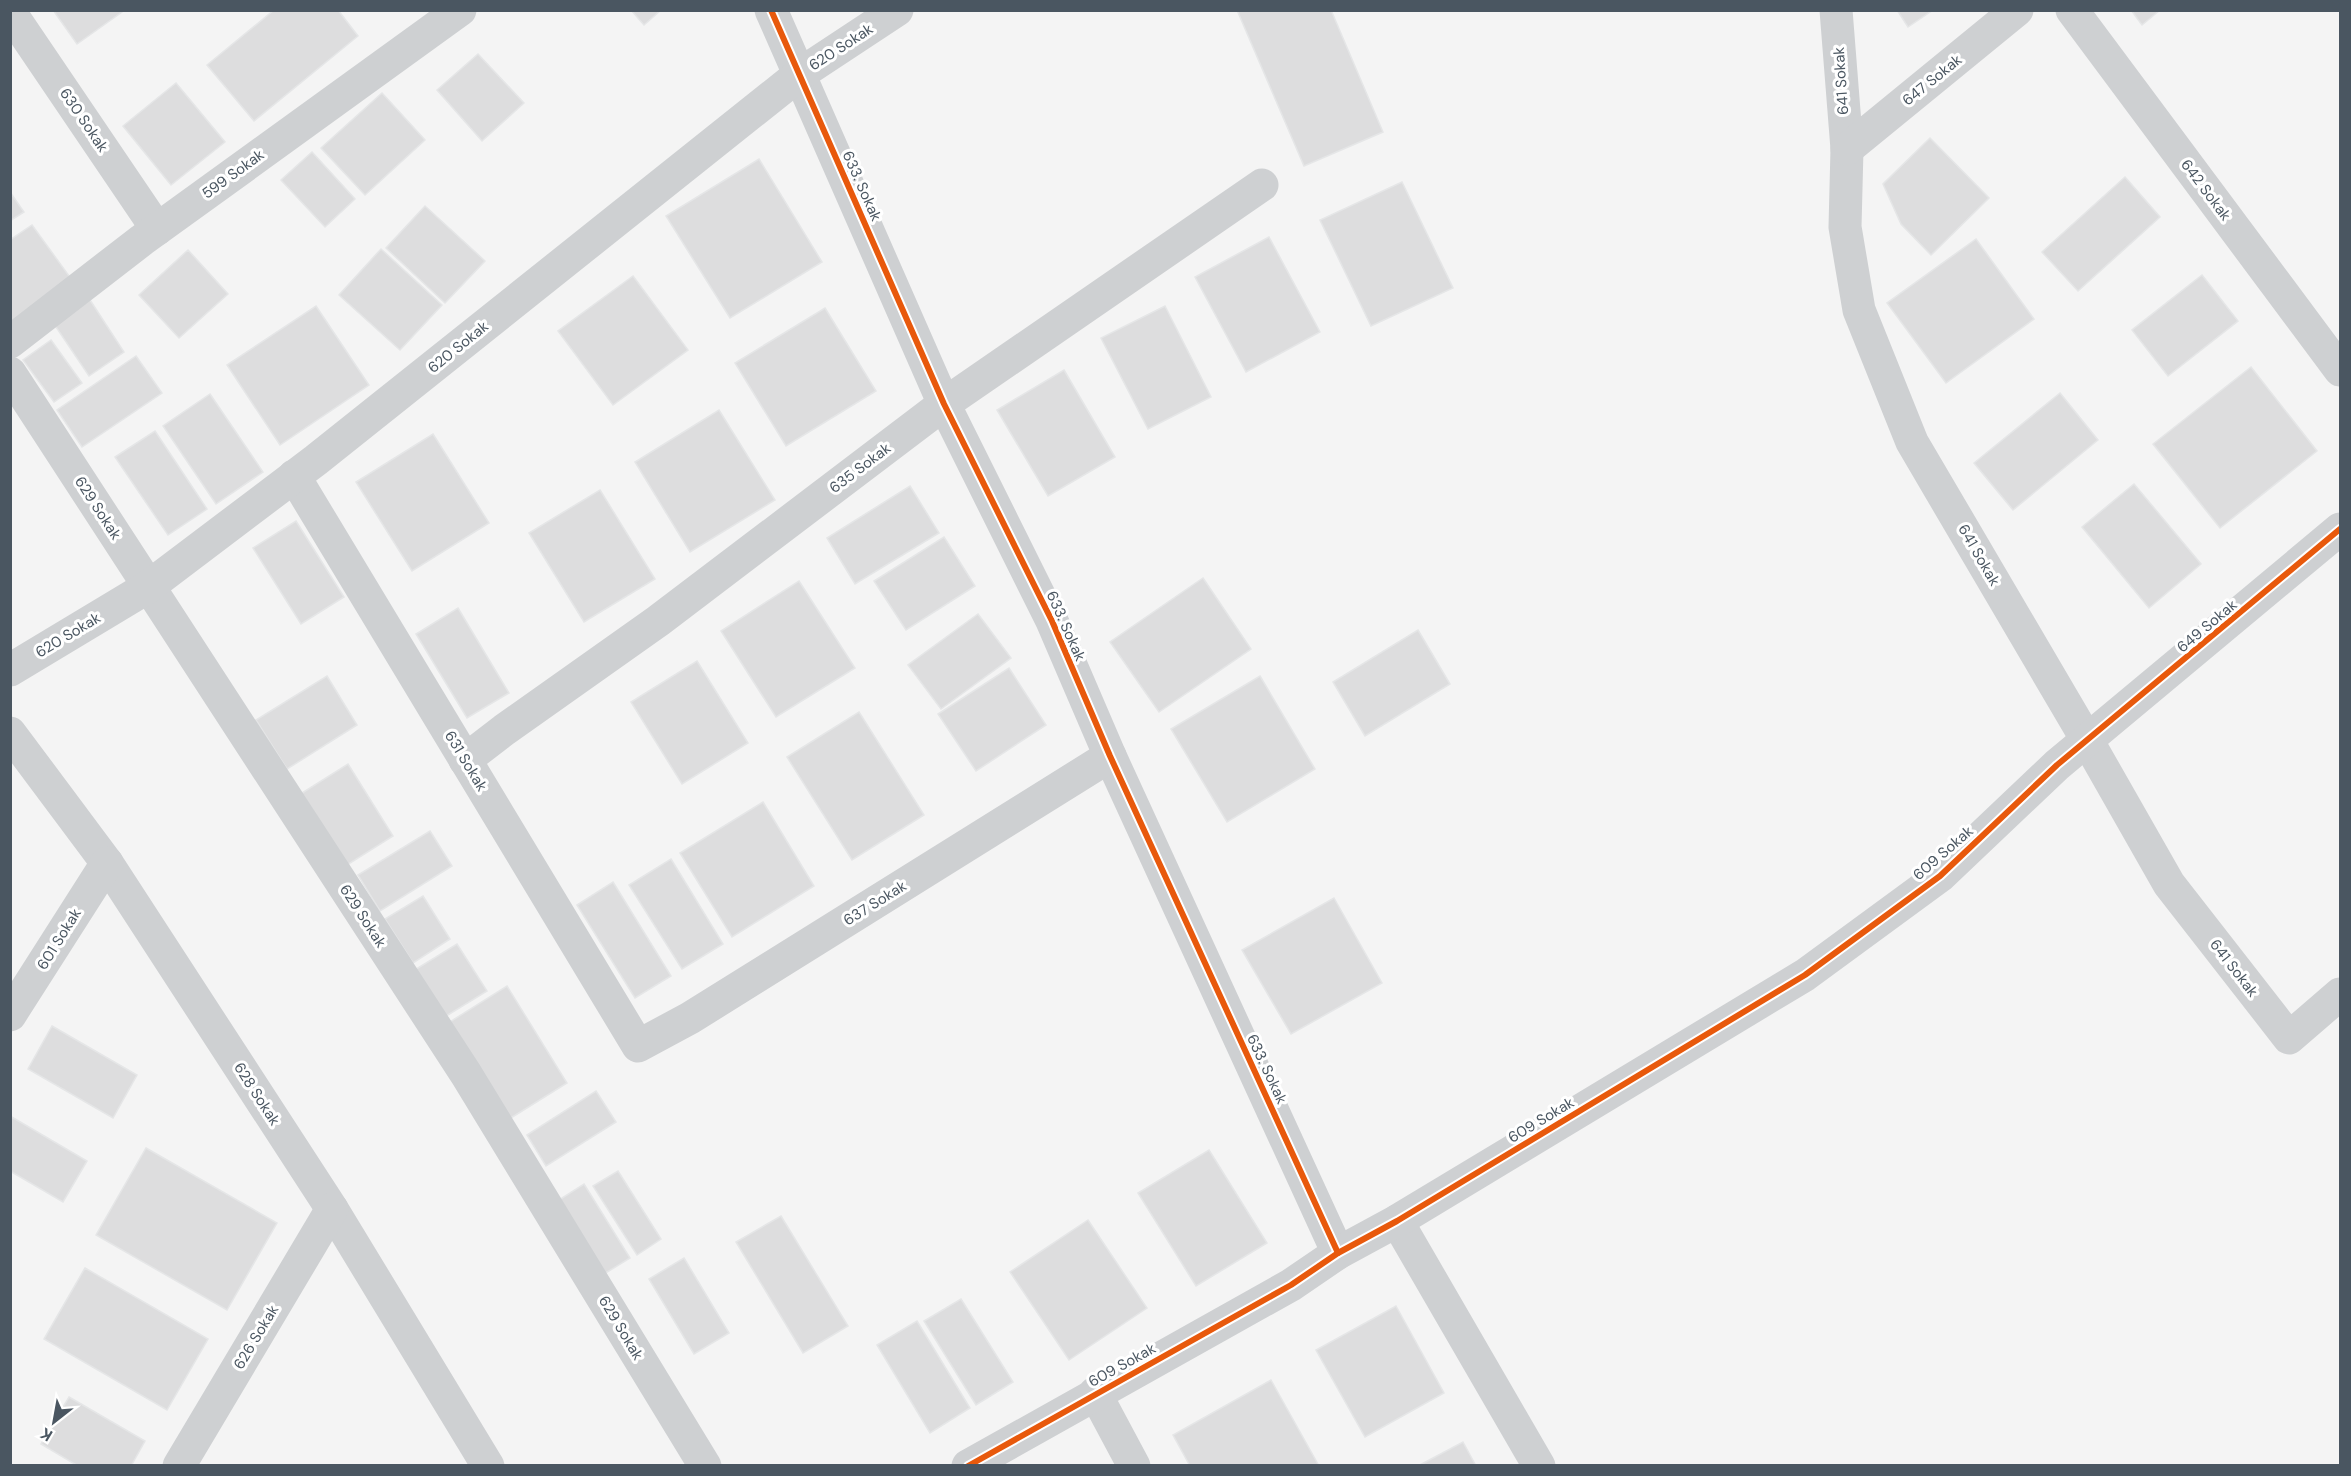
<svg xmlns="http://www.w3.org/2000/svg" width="2351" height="1476" viewBox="0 0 2351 1476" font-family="'DM Sans',sans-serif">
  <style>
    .building { fill: #ddddde; stroke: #e5e6e7; stroke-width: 1.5 }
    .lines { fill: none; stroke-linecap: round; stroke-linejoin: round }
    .minor { stroke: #ced0d2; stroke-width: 33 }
    .cycleway-casing { stroke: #fff; stroke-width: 10 }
    .cycleway { stroke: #e8590c; stroke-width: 6 }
    .labels { text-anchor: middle; stroke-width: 6; stroke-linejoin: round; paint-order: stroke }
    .street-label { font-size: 15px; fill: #4a5661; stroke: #fff }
  </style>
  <rect width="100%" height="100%" fill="#f4f4f4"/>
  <g class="building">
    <polygon points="53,10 121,10 122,12 77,44"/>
    <polygon points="274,10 338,10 358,36 254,121 207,65"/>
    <polygon points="631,10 661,10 644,25"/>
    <polygon points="1237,10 1331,10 1383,132 1304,166"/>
    <polygon points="1897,10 1933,10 1908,27"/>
    <polygon points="2131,10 2160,10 2142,25"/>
    <polygon points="478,54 524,103 482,141 437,90"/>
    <polygon points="176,83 225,142 171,185 123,126"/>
    <polygon points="382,93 425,140 365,195 321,148"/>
    <polygon points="1930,138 1989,198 1931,255 1901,224 1883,184"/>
    <polygon points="312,152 355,199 325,227 281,180"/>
    <polygon points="759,159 822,262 730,318 666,216"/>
    <polygon points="2125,177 2160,217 2078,291 2042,252"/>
    <polygon points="1402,182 1453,288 1371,326 1320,220"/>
    <polygon points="10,192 24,212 10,221"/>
    <polygon points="425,206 485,261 445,303 386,248"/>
    <polygon points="32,225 72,280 12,323 10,320 10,240"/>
    <polygon points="1269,237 1320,332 1246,372 1195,277"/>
    <polygon points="1976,239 2034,319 1946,383 1887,303"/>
    <polygon points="381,249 442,305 400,350 339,295"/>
    <polygon points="188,250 228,294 179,338 139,295"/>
    <polygon points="2202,275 2238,321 2168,376 2132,330"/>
    <polygon points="633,276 688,350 613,405 558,331"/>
    <polygon points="90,300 124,352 89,376 54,324"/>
    <polygon points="316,306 369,385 280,445 227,365"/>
    <polygon points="1165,306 1211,397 1148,429 1101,338"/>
    <polygon points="825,308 876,391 786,446 735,363"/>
    <polygon points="51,340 82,383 54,402 23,360"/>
    <polygon points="136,356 162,393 82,447 57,410"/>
    <polygon points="2251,367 2317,451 2220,528 2153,444"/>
    <polygon points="1064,370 1115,457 1048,496 997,410"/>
    <polygon points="2060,393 2098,440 2013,510 1974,463"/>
    <polygon points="210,394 263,472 216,504 163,426"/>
    <polygon points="719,410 775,500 690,552 635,462"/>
    <polygon points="155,431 207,509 168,535 115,457"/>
    <polygon points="433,434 489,523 412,571 356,482"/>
    <polygon points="2134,484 2201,564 2149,608 2082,527"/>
    <polygon points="910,486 939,533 855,584 827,538"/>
    <polygon points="600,490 655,579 584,622 529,533"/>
    <polygon points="296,521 344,597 301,624 253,548"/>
    <polygon points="944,537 975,586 906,630 874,581"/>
    <polygon points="1203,578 1251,649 1159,712 1110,642"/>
    <polygon points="799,581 855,668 776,717 721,631"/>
    <polygon points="458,608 509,693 467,718 416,634"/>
    <polygon points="978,614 1011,658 941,709 908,665"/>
    <polygon points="1418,630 1450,684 1365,736 1333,682"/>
    <polygon points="697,661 748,743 682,784 631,702"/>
    <polygon points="1009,668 1046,725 976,771 938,714"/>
    <polygon points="327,676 357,725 287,769 256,720"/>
    <polygon points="1260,676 1315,769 1227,822 1171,729"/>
    <polygon points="859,712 924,815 852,860 787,757"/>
    <polygon points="348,764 393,836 347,865 302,793"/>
    <polygon points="763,802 814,886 732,937 680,853"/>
    <polygon points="430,831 452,866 380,911 358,875"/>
    <polygon points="671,859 723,944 682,969 629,885"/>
    <polygon points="613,882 671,976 635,998 577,905"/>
    <polygon points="423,896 450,939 413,963 385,919"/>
    <polygon points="1334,898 1382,983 1291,1034 1242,950"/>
    <polygon points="457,944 487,991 443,1018 413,971"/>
    <polygon points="507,986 567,1083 506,1121 445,1025"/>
    <polygon points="52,1026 137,1075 113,1118 28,1069"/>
    <polygon points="596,1091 616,1122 546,1166 527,1135"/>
    <polygon points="10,1116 87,1161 63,1202 10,1171"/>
    <polygon points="146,1148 277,1223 227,1310 96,1235"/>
    <polygon points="1209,1150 1267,1243 1196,1286 1138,1193"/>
    <polygon points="618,1171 661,1239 637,1255 593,1186"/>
    <polygon points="584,1184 630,1258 604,1274 559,1200"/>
    <polygon points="781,1216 848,1326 803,1353 736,1242"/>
    <polygon points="1088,1220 1147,1308 1069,1360 1010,1272"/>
    <polygon points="684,1258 729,1333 694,1354 649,1279"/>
    <polygon points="85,1268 208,1339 167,1410 44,1339"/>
    <polygon points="961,1299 1013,1382 976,1405 924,1321"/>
    <polygon points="1396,1306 1444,1393 1365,1437 1316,1350"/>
    <polygon points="917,1321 970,1408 930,1433 877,1345"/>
    <polygon points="1271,1380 1319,1466 1190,1466 1173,1435"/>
    <polygon points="69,1397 145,1441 131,1466 78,1466 41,1444"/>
    <polygon points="1463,1442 1476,1466 1418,1466"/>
  </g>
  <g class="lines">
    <g class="minor">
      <polyline points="771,10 944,404 1052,621 1110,756 1338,1253"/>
      <polyline points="1836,10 1847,149 1845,227 1859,310 1912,442 2087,740 2169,884 2289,1038 2340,994"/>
      <polyline points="2072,10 2340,370"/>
      <polyline points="10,12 157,229"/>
      <polyline points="1847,149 2017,10"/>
      <polyline points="10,342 142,240 460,10"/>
      <polyline points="10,373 466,1074 705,1466"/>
      <polyline points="294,476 638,1046 690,1018 1110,756"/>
      <polyline points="10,670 148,587 316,460 800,74 897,10"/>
      <polyline points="10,733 107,863 332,1209 488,1466"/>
      <polyline points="465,760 504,730 658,621 944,404 1262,185"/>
      <polyline points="10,1015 107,863"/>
      <polyline points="1397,1221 1539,1466"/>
      <polyline points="1095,1393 1134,1466"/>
      <polyline points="179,1466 332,1209"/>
      <polyline points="968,1466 1291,1285 1338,1253 1397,1221 1805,975 1940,876 2057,765 2340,529"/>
    </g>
    <g class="cycleway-casing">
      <g id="cycleway">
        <polyline points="771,10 944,404 1052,621 1110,756 1338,1253"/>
        <polyline points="968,1466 1291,1285 1338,1253 1397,1221 1805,975 1940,876 2057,765 2340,529"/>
      </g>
    </g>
    <use href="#cycleway" class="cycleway"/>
  </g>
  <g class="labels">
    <g class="street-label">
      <text transform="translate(841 47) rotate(-33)" y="5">620 Sokak</text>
      <text transform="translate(1932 80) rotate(-39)" y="5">647 Sokak</text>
      <text transform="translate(1841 81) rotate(-94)" y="5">641 Sokak</text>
      <text transform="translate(84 120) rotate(56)" y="5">630 Sokak</text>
      <text transform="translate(233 174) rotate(-36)" y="5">599 Sokak</text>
      <text transform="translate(862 186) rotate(66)" y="5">633. Sokak</text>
      <text transform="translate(2206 190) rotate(53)" y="5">642 Sokak</text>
      <text transform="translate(458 347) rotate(-39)" y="5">620 Sokak</text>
      <text transform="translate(860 468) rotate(-37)" y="5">635 Sokak</text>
      <text transform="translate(98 508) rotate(57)" y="5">629 Sokak</text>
      <text transform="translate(1979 555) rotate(60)" y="5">641 Sokak</text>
      <text transform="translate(1066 626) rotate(66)" y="5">633. Sokak</text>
      <text transform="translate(2207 626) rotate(-40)" y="5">649 Sokak</text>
      <text transform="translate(68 635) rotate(-31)" y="5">620 Sokak</text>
      <text transform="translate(466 761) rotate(59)" y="5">631 Sokak</text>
      <text transform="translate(1943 853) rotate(-41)" y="5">609 Sokak</text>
      <text transform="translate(875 903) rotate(-32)" y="5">637 Sokak</text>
      <text transform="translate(363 916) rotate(57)" y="5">629 Sokak</text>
      <text transform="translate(59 939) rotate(-58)" y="5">601 Sokak</text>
      <text transform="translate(2234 968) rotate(52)" y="5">641 Sokak</text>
      <text transform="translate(1267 1069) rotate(65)" y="5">633. Sokak</text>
      <text transform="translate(257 1094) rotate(57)" y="5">628 Sokak</text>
      <text transform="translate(1541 1120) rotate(-31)" y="5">609 Sokak</text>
      <text transform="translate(621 1328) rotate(59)" y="5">629 Sokak</text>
      <text transform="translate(256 1337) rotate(-59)" y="5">626 Sokak</text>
      <text transform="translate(1122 1365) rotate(-29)" y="5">609 Sokak</text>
    </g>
  </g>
  <rect width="2351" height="1476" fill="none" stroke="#4a5661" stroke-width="24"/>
  <g transform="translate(54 1422) rotate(211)" stroke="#ffffff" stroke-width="4.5" paint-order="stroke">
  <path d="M0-4.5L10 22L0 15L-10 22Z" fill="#4a5661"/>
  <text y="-9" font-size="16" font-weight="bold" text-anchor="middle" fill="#4a5661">K</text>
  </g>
</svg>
